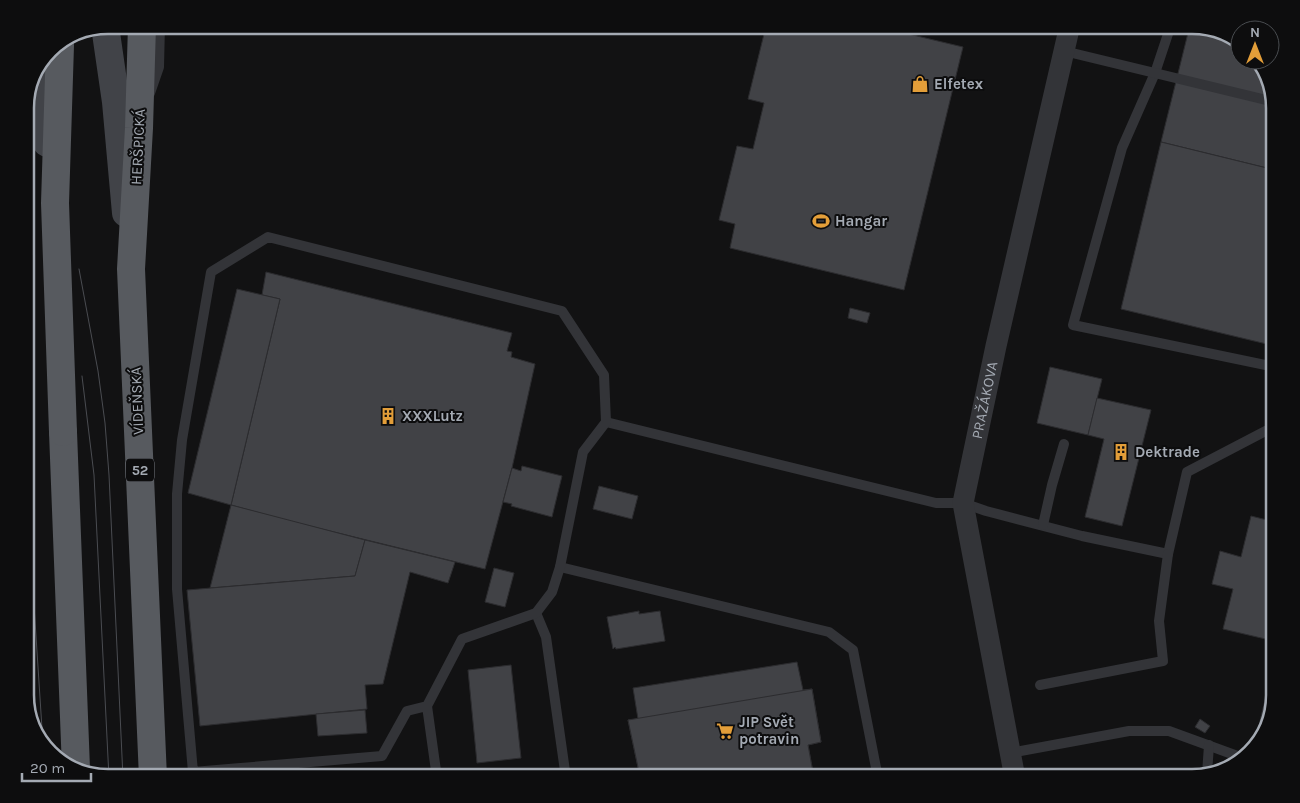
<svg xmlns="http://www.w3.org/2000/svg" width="1300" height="803" viewBox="0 0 1300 803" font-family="Karla,sans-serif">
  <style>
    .building { fill: #414246; stroke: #2c2c2f }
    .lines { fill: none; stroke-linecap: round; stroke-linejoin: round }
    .service { stroke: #333438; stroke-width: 10 }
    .minor { stroke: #333438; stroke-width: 21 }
    .secondary { stroke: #414348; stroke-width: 28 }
    .trunk { stroke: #575a5f; stroke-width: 28 }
    .tram { stroke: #4a4c51; stroke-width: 1 }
    .secondary-bridge { stroke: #414348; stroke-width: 28 }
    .trunk-bridge { stroke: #575a5f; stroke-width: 28 }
    .labels { text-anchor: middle; stroke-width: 4; stroke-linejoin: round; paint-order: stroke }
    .shield { fill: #0d0d0e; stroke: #777b82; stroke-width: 1 }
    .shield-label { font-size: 14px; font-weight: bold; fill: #a4aab3 }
    .poi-label { font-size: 15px; font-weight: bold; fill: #a4aab3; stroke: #0d0d0e; text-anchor: start }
    .street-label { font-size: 15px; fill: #a4aab3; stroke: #0d0d0e }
    .rim { fill: none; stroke: #a4aab3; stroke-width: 2.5 }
  </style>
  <rect width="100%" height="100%" fill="#121213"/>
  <g class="building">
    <polygon points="783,25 871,25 963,47 904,290 730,248 735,224 719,220 737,146 753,149 764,103 748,99 766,26 782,29"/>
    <polygon points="1190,25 1234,36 1240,42 1240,60 1258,60 1264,66 1275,102 1275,170 1161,142"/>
    <polygon points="1161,142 1275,170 1275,346 1121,309"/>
    <polygon points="266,272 512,333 507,351 512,352 511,357 535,364 512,468 485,569 281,519 231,505 280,299 262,295"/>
    <polygon points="237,289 280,299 231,505 188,493"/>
    <polygon points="850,308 870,313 867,323 848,318"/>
    <polygon points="1050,367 1102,379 1088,435 1037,423"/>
    <polygon points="1097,398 1151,410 1122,526 1085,517 1104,439 1088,435"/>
    <polygon points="522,466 562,476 552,517 511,506 512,504 503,502 512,468 521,471"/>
    <polygon points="599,486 638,496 632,519 593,509"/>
    <polygon points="231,505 365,540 355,576 210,588"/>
    <polygon points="1251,516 1275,522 1274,641 1223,629 1233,589 1212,584 1220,551 1241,557"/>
    <polygon points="365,540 455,562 448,583 410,572 383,684 365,685 367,709 200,726 187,590 355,576"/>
    <polygon points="494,568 514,573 505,607 485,602"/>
    <polygon points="639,611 639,614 660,611 665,641 616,649 615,647 613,649 607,617"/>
    <polygon points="797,662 803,690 812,689 821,742 808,745 814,778 652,778 651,771 639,772 628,720 638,719 633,688"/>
    <polygon points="511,665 521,758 477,763 468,670"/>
    <polygon points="812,689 821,742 808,745 814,778 652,778 651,771 639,772 628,720"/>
    <polygon points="365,710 367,733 318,736 316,714"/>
    <polygon points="1200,719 1210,726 1205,733 1195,727"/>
  </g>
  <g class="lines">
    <g class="service">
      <polyline points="1171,25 1155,73 1122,148 1073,325 1275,367"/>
      <polyline points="1064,51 1275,102"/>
      <polyline points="150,93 159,67 160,25"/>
      <polyline points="606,422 936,503 963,503 986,511 1082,536 1168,554 1187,472 1275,426"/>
      <polyline points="1043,525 1052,485 1064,444"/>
      <polyline points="560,567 829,632 853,650 878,778"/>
      <polyline points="536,613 546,637 566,778"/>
      <polyline points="1040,685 1163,661 1159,621 1168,554"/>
      <polyline points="427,706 407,711 382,756 193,772 177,589 177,494 182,440 211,272 268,237 562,311 604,375 606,422 583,452 560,567 552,592 536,613 462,639 427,706 437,778"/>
      <polyline points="1260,741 1275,678"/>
      <polyline points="1010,753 1129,731 1169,731 1243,758"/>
      <polyline points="1207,774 1209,745"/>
    </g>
    <path class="minor" id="s1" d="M 1015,778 L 963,503 L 996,346 L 1070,25"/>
    <polyline class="secondary" points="105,26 116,102 126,213"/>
    <g class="trunk">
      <polyline points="142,25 139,128 131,269 153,778"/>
      <polyline points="63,432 76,769"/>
    </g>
    <g class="tram">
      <polyline points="25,110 29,130"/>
      <polyline points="79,269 98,371 105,423 109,475 123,778"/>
      <polyline points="82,376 94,475 109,778"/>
      <polyline points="25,466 43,744"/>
      <polyline points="25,690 26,704"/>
    </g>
    <polyline class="secondary-bridge" points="43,62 45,122 47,143"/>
    <polyline class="trunk-bridge" points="60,45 55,203 63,432"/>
  </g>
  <defs>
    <g id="shop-bare" transform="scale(1.35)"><path d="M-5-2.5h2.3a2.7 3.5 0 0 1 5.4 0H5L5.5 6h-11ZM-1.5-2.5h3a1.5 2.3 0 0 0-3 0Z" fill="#e39e39" stroke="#0d0d0e" stroke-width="2.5" paint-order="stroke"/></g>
    <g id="stadium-bare" transform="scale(1.35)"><path d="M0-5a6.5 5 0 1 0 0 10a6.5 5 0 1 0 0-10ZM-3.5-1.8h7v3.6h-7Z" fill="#e39e39" stroke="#0d0d0e" stroke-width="2.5" paint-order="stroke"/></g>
    <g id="building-bare" transform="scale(1.35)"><path d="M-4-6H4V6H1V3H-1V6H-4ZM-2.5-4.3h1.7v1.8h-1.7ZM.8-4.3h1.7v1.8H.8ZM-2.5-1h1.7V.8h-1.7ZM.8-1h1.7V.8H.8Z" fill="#e39e39" stroke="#0d0d0e" stroke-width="2.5" paint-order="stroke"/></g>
    <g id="supermarket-bare" transform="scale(1.35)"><path d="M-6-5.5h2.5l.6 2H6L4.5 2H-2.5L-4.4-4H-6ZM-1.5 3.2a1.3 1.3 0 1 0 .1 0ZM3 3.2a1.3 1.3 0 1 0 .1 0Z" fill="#e39e39" stroke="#0d0d0e" stroke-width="2.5" paint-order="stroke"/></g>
  </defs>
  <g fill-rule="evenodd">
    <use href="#shop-bare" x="920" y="84"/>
    <use href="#stadium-bare" x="821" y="221"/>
    <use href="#building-bare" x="388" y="416"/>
    <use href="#building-bare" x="1121" y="452"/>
    <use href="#supermarket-bare" x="725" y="731"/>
  </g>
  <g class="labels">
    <rect class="shield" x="126" y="458.5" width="28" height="23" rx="4"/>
    <g class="shield-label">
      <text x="140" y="475">52</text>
    </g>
    <g class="poi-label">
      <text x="934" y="89">Elfetex</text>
      <text x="835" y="226">Hangar</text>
      <text x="402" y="421">XXXLutz</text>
      <text x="1135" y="457">Dektrade</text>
      <text x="739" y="727">JIP Svět<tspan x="739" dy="17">potravin</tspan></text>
    </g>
    <g class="street-label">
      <text transform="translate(138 147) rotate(-87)" y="5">HERŠPICKÁ</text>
      <text dy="5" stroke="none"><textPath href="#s1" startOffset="385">PRAŽÁKOVA</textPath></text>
      <text transform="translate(137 401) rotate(-92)" y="5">VÍDEŇSKÁ</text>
    </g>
  </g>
  <path d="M0 0H1300V803H0ZM108 34H1192A74 74 0 0 1 1266 108V695A74 74 0 0 1 1192 769H108A74 74 0 0 1 34 695V108A74 74 0 0 1 108 34Z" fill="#0d0d0e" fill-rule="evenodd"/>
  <path class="rim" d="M108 34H1192A74 74 0 0 1 1266 108V695A74 74 0 0 1 1192 769H108A74 74 0 0 1 34 695V108A74 74 0 0 1 108 34Z"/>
  <g transform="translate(1255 45)"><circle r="24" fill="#0d0d0e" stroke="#494c50"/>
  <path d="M0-4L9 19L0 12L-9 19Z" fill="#e39e39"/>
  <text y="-8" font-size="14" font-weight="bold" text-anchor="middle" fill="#a4aab3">N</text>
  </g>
  <path d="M22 773v8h69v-8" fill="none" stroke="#a4aab3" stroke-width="2.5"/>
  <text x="30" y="773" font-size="15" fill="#a4aab3" stroke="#0d0d0e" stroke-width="4" paint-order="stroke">20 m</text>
</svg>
